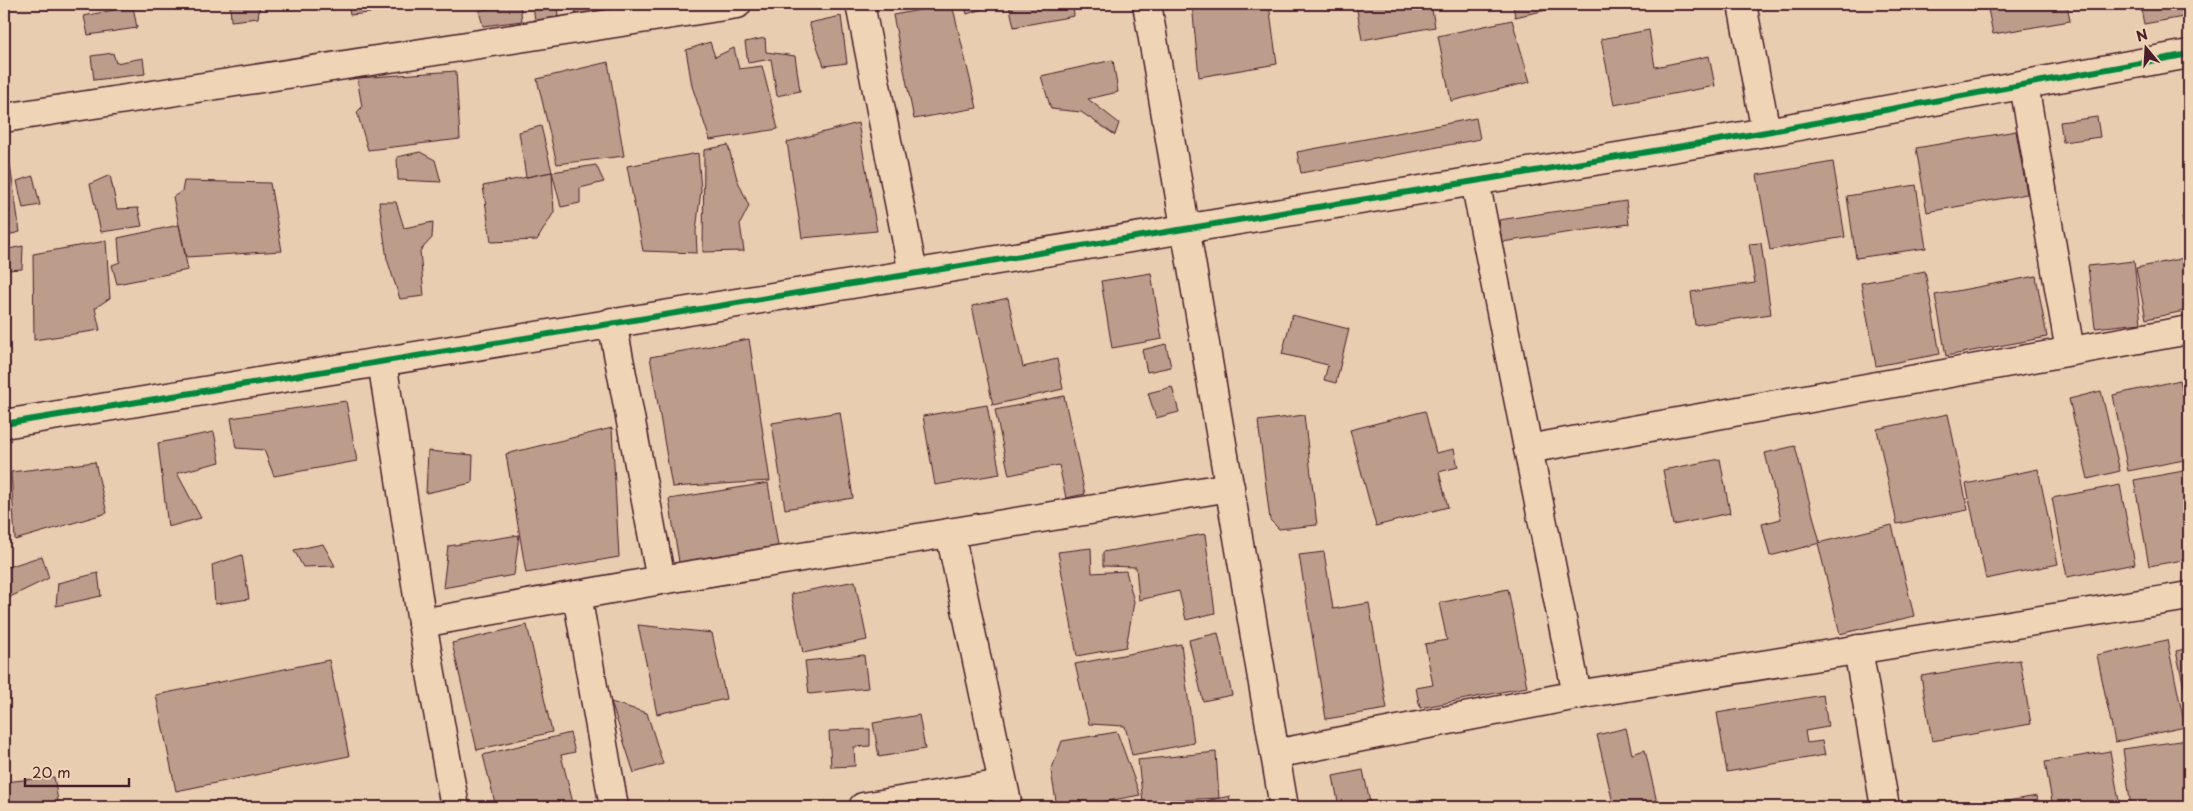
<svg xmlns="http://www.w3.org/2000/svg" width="2193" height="811" viewBox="0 0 2193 811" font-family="'Playpen Sans',sans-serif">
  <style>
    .building { fill: #bc9c8b; stroke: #4a1f2b }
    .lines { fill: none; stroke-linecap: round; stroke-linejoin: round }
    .minor-casing { stroke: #4a1f2b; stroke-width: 31 }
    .secondary-casing { stroke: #4a1f2b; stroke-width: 31 }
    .minor { stroke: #efd4b6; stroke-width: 28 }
    .secondary { stroke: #efd4b6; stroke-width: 28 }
    .cycleway-casing { stroke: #efd4b6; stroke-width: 9 }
    .cycleway { stroke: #00873e; stroke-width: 6 }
  </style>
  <rect width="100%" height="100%" fill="#e8cdb0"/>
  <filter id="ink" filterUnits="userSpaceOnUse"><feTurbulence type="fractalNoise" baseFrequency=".02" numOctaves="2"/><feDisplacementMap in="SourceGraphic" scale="10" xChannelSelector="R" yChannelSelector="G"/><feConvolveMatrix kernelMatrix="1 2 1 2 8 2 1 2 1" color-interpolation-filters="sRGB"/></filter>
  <g filter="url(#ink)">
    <g class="building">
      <polygon points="230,4 260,4 258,18 231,21"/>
      <polygon points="348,4 371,4 370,13 350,15"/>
      <polygon points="496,4 520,4 522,21 483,26 479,11 496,7"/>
      <polygon points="533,4 557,4 558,17 535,21"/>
      <polygon points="575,4 625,4 626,7 576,15"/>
      <polygon points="952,4 977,108 914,119 893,15"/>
      <polygon points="964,4 994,4 994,5 967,14"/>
      <polygon points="1009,4 1073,4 1074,16 1014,27"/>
      <polygon points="1192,4 1269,4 1277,64 1199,77"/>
      <polygon points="1356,4 1431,4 1435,27 1362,40"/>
      <polygon points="1513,4 1574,4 1515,17"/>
      <polygon points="1987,4 2067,4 2070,21 1993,34"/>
      <polygon points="2140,4 2189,4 2189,16 2144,24"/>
      <polygon points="133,6 137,28 88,35 84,16"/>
      <polygon points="841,16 847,63 824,66 809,23"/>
      <polygon points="1512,20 1530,82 1451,101 1438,36"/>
      <polygon points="1649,30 1655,67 1709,56 1715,86 1614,105 1601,39"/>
      <polygon points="765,38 766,52 795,56 800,91 777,96 771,59 748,63 745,42"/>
      <polygon points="710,42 715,57 734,48 739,69 762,66 778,129 710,140 692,86 686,50"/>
      <polygon points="113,53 116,63 143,58 145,74 94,80 91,56"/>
      <polygon points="1113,60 1118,92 1088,99 1119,123 1115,135 1081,112 1051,109 1041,76"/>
      <polygon points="608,62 624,156 557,164 537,79"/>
      <polygon points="456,71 460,139 368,150 357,112 362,107 357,78"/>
      <polygon points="2097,117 2100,137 2063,142 2060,122"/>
      <polygon points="1476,118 1480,139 1301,173 1297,152"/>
      <polygon points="858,123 877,231 802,238 787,142"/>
      <polygon points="541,126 552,172 526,177 519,132"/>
      <polygon points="2016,131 2027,194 1927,212 1916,148"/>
      <polygon points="8,140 8,152 20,232 4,236 4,141"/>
      <polygon points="728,145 737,179 749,206 740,224 744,251 703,252 704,150"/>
      <polygon points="420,152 435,160 441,182 398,180 397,157"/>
      <polygon points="698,153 701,190 696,231 697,253 643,251 627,166"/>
      <polygon points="1833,162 1845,237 1770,250 1757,175"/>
      <polygon points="596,165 604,182 580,188 580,203 561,207 552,172"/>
      <polygon points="552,172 554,212 537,240 491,242 483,186"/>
      <polygon points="110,175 117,209 138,208 142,226 101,232 90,184"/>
      <polygon points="33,176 40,205 23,208 17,181"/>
      <polygon points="184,181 270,183 282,251 186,257 173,197 182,191"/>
      <polygon points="1916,185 1926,248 1856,258 1847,196"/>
      <polygon points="1626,201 1629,224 1502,242 1499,220"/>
      <polygon points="379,202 396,202 404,228 433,222 432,238 420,251 424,296 400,299 387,259"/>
      <polygon points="2189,216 2189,253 2182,217"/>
      <polygon points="179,225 188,270 117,284 112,265 120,262 118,238"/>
      <polygon points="106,241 110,298 95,308 100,330 34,340 33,254"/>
      <polygon points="1761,243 1771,314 1695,325 1691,292 1755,283 1749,244"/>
      <polygon points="23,246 22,269 6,270 6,282 4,283 4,250"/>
      <polygon points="2189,257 2189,310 2146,319 2136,268"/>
      <polygon points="2134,261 2141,323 2095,328 2088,266"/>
      <polygon points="1925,271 1940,354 1876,366 1861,283"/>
      <polygon points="1151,273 1162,339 1112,348 1101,281"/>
      <polygon points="2036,276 2047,337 1946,356 1935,295"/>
      <polygon points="1008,298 1023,367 1057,359 1063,389 993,405 972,306"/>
      <polygon points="1292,315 1349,329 1336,383 1324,380 1328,365 1282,354"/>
      <polygon points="749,339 770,481 672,487 650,357"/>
      <polygon points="1166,344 1171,367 1147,372 1142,350"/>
      <polygon points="2180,380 2189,423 2189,459 2128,471 2113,395"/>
      <polygon points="1172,387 1179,412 1156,418 1148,393"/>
      <polygon points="2101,391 2120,471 2088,479 2069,399"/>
      <polygon points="1064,396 1085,494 1066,498 1059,465 1009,475 995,410"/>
      <polygon points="346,401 357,461 274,476 264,450 236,448 231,418"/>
      <polygon points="987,405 1000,474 935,485 923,416"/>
      <polygon points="1425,411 1436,453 1454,449 1458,467 1439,472 1448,507 1376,526 1350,430"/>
      <polygon points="840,412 853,498 785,509 772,423"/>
      <polygon points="1948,414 1968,510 1897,524 1877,429"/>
      <polygon points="1304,415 1317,525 1279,529 1270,520 1258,421"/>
      <polygon points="612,428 619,557 526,573 506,454"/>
      <polygon points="214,432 220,462 177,473 201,518 168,527 158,443"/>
      <polygon points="1795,446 1820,543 1770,556 1762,524 1781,519 1765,453"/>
      <polygon points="428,451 473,455 472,483 426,493"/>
      <polygon points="1720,459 1730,513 1673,525 1663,470"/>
      <polygon points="95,462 107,513 15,540 11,472"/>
      <polygon points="2038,469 2058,564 1986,579 1966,484"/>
      <polygon points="2189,470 2189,559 2149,566 2134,480"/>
      <polygon points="768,483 778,546 679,562 669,499"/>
      <polygon points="2120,485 2135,564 2067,577 2052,498"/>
      <polygon points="1892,525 1914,616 1840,634 1818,543"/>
      <polygon points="1205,534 1215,613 1186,620 1179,591 1139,600 1136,567 1103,566 1103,552"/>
      <polygon points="519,535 514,575 443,588 448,546"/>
      <polygon points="323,544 335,566 303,567 294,550"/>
      <polygon points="1091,548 1092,573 1126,571 1134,602 1126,647 1077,656 1058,552"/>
      <polygon points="1324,552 1333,609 1369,603 1387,709 1326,719 1299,555"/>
      <polygon points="242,555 249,599 215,604 212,565"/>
      <polygon points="42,556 49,578 4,600 5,568"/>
      <polygon points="98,573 101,596 56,606 58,583"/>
      <polygon points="855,581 867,640 803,653 791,594"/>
      <polygon points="1508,589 1527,687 1420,708 1416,688 1433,685 1425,644 1447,640 1439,603"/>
      <polygon points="527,625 552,732 477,750 452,643"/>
      <polygon points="638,625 712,633 726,699 657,714"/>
      <polygon points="1218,633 1232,695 1203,701 1189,640"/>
      <polygon points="2167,640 2185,727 2115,742 2097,655"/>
      <polygon points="1181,644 1194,743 1132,755 1125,726 1089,724 1075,664"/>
      <polygon points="2189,648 2189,710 2176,651"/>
      <polygon points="864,655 868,688 809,694 805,661"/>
      <polygon points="329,660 349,756 176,791 156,695"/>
      <polygon points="2020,660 2031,724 1932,741 1921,676"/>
      <polygon points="1823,695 1828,727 1805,731 1807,743 1822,741 1825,755 1727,772 1717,713"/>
      <polygon points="611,702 647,713 663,764 634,773"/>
      <polygon points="919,715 925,749 879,757 873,723"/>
      <polygon points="1626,728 1632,754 1645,750 1658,807 1614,807 1597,735"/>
      <polygon points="870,729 870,746 854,747 855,766 831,767 829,731"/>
      <polygon points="1117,732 1140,795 1076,807 1057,807 1051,771 1062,741"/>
      <polygon points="570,733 575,752 561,755 574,807 496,807 483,755"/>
      <polygon points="2187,740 2189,757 2189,807 2131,807 2123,749"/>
      <polygon points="2110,751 2120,807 2053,807 2045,762"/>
      <polygon points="1216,752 1219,798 1143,802 1138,760"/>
      <polygon points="1363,770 1371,807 1339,807 1333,776"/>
      <polygon points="54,777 59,807 4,807 4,782"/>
      <polygon points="1230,796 1228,807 1191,807 1191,804"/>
      <polygon points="2037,796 2039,807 1972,807"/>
    </g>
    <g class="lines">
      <g class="minor-casing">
        <g id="minor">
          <polyline points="860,4 913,273"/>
          <polyline points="1742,4 1766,132"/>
          <polyline points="2024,85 2070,351"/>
          <polyline points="4,118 737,4"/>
          <polyline points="1475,181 1577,695"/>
          <polyline points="612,322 661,580"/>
          <polyline points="382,361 422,623 455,807"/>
          <polyline points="4,424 1475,181 1766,132 2189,54"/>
          <polyline points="1528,449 2189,330"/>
          <polyline points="950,533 1008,807"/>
          <polyline points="577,595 614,807"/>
          <polyline points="422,623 661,580 1230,487"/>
          <polyline points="1858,649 1885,807"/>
          <polyline points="1275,754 1577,695 2189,596"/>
          <polyline points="863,807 1003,784"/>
        </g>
      </g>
      <g class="secondary-casing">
        <polyline id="secondary" points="1147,4 1284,807"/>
      </g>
      <use href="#minor" class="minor"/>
      <use href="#secondary" class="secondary"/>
      <g class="cycleway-casing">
        <polyline id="cycleway" points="4,424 1475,181 1766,132 2189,54"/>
      </g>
      <use href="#cycleway" class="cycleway"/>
    </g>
  </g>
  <rect width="2193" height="811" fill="none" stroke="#efd4b6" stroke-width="20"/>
  <rect x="10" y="10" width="2173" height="791" fill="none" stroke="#4a1f2b" stroke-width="2" filter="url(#ink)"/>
  <g transform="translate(2146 48) rotate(342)" stroke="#efd4b6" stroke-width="4" paint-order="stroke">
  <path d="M0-4L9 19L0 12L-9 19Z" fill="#4a1f2b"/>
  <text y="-8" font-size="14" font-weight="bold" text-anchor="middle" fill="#4a1f2b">N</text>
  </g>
  <path d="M25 778v8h104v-8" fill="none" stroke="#4a1f2b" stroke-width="2.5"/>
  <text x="32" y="778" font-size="15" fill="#4a1f2b" stroke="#efd4b6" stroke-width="4" paint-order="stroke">20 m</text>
</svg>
